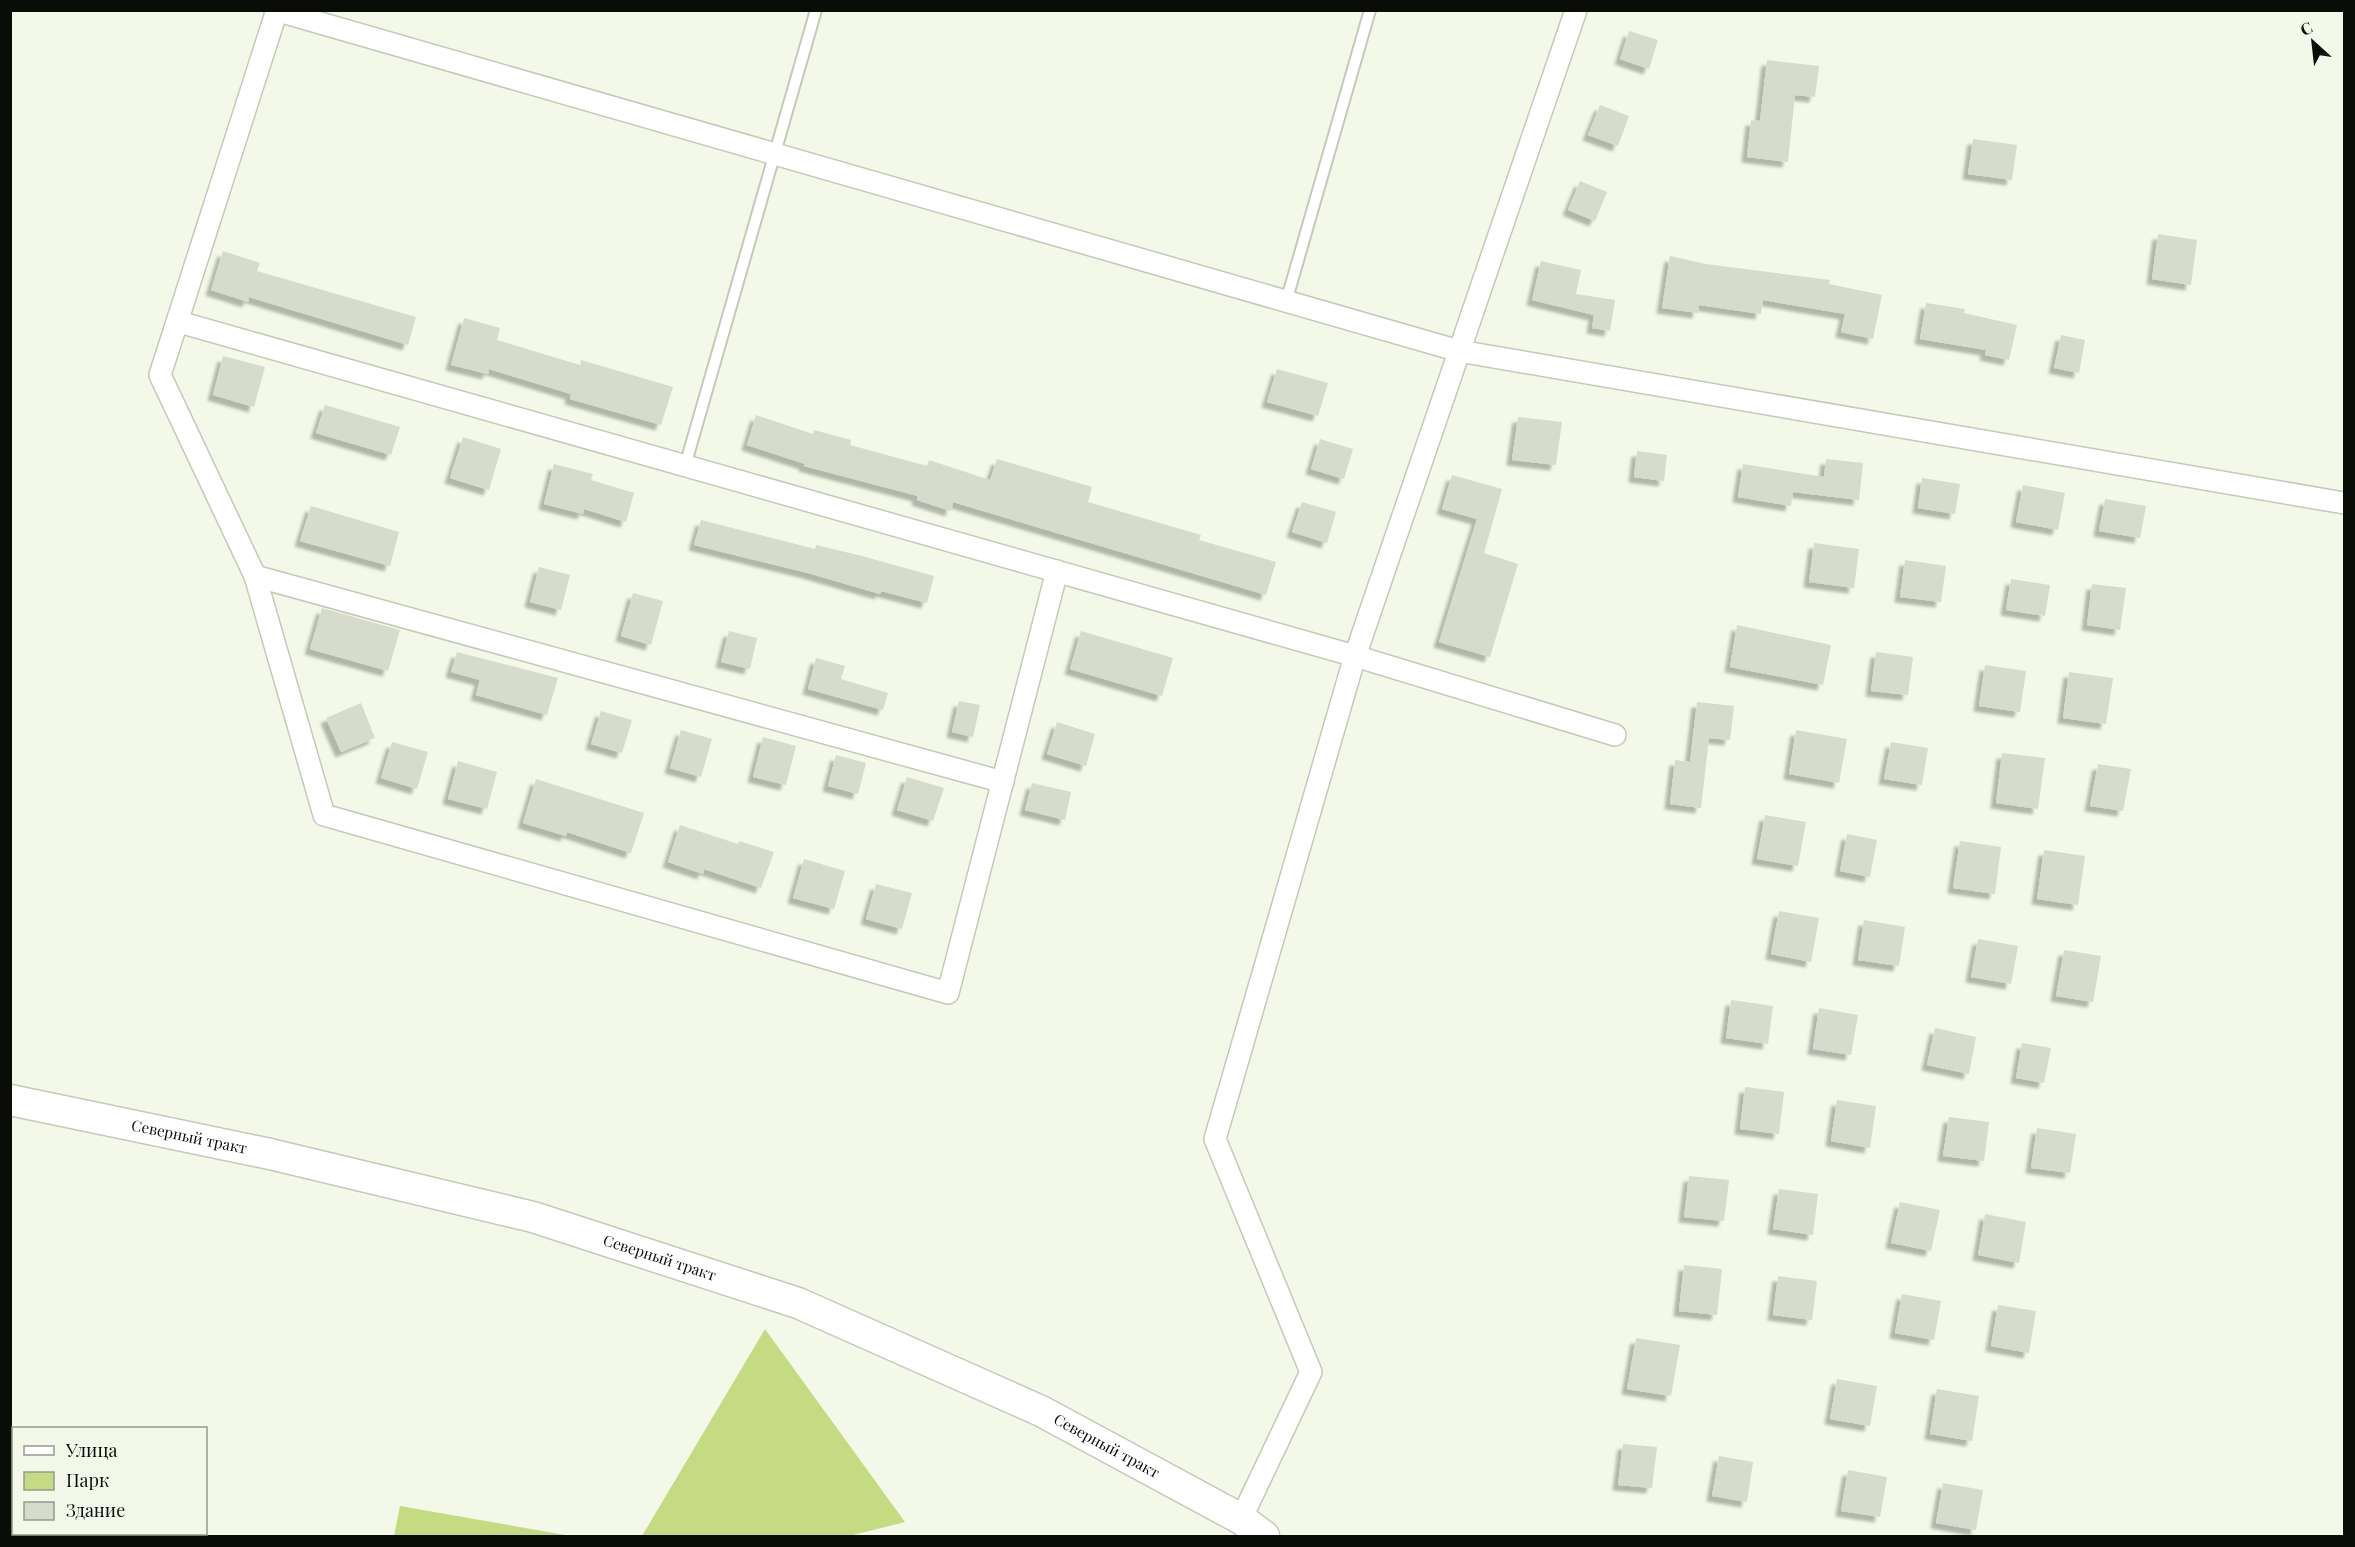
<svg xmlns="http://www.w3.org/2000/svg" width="2355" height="1547" viewBox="0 0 2355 1547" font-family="'Playfair Display',serif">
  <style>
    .green { fill: #c4db82 }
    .building { fill: #d6dbcb; filter: url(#shadow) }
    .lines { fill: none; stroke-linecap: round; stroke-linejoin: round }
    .lane-casing { stroke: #c5c9ba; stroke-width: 14 }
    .street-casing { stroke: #c5c9ba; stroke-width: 24 }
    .secondary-casing { stroke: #c5c9ba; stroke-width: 33 }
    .lane { stroke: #fff; stroke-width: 10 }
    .street { stroke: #fff; stroke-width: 21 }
    .secondary { stroke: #fff; stroke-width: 30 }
    .labels { text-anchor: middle; stroke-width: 5; stroke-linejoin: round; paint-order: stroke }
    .street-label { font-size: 15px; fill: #0a0c07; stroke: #f3f8e8 }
  </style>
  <defs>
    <filter id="shadow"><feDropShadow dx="-5.5" dy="5.5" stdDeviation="1.5" flood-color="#0004"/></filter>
  </defs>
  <rect width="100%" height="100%" fill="#f3f8e8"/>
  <g class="green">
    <polygon points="765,1329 905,1522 849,1536 642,1536"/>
    <polygon points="400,1506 571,1536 394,1536"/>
  </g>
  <g class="building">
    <polygon points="1629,31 1658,40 1649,69 1620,59"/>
    <polygon points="1767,60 1819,66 1815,97 1795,95 1788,162 1747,157 1751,120 1760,121"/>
    <polygon points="1600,105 1629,116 1618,146 1588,135"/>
    <polygon points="1973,139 2017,145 2012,180 1968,174"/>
    <polygon points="1580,181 1607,192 1595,221 1568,210"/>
    <polygon points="2158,234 2197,240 2191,285 2152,279"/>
    <polygon points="223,251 260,263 257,271 416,317 408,345 249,297 248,302 211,290"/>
    <polygon points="1670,256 1706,264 1830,280 1829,284 1882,295 1873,339 1841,332 1845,314 1763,300 1761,314 1699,305 1698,313 1662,308"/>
    <polygon points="1541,261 1581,270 1576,294 1615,300 1610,331 1592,328 1594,315 1532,300"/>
    <polygon points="1926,303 1965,309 1964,313 2017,325 2009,360 1985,355 1986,350 1920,339"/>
    <polygon points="464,318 500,328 497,340 580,365 581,360 673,387 661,425 570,399 571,394 489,369 488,374 451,365"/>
    <polygon points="2061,335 2085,340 2079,373 2054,368"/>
    <polygon points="223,356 265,367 254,407 213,395"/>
    <polygon points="1277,369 1328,383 1318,416 1267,402"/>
    <polygon points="325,405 400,427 391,455 316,433"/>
    <polygon points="756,415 813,434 814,430 851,440 850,445 927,466 929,460 990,480 997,459 1092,487 1088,502 1201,535 1199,540 1276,562 1266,595 953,502 951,511 917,500 918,496 804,466 805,464 747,445"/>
    <polygon points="1518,417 1562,422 1556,465 1512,460"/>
    <polygon points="463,437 501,449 489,490 450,478"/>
    <polygon points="1320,439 1353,449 1344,479 1311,469"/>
    <polygon points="1637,451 1667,455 1664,481 1634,477"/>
    <polygon points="1826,459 1863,463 1859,500 1793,492 1791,506 1738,497 1743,464 1824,477"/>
    <polygon points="554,464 593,474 591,480 634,493 626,522 584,509 583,514 544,504"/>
    <polygon points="1452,475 1502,489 1484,553 1518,564 1490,657 1439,642 1477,519 1442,509"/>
    <polygon points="1922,478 1960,484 1955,514 1918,508"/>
    <polygon points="2023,485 2065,493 2058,530 2016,522"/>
    <polygon points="2105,499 2146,506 2140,538 2099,531"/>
    <polygon points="1302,502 1336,512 1327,543 1292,532"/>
    <polygon points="311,506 399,532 390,566 300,541"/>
    <polygon points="701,520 815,549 816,545 862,556 934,576 927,603 881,591 880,594 808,573 694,545"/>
    <polygon points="1814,543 1859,549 1854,588 1809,582"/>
    <polygon points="1905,560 1946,566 1941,602 1900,597"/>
    <polygon points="539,567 570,575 561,610 530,602"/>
    <polygon points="2011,579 2050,585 2045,616 2006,610"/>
    <polygon points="2092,584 2126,588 2120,630 2087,625"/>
    <polygon points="633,593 663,601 651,645 621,636"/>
    <polygon points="322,608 400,630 388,671 310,649"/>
    <polygon points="1737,625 1831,645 1823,685 1730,667"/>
    <polygon points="729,631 757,638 750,669 721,662"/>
    <polygon points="1081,631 1173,658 1162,696 1070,669"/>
    <polygon points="457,652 558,678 547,715 476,695 480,680 451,672"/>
    <polygon points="1876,652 1913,657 1908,695 1871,691"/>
    <polygon points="816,658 845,666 841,679 888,693 883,710 808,689"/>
    <polygon points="1985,665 2026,671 2020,712 1979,706"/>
    <polygon points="2069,672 2113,678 2106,724 2063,718"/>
    <polygon points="959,701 980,705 973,737 952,732"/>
    <polygon points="1697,702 1734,706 1730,740 1709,738 1701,808 1670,804 1675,760 1690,762"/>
    <polygon points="361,703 375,738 341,752 326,718"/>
    <polygon points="601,711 632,720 622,753 591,744"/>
    <polygon points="1057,722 1095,734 1086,766 1047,754"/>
    <polygon points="681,730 712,739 701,777 670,768"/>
    <polygon points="1796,730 1847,739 1839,783 1789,774"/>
    <polygon points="763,737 796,746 786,785 753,777"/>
    <polygon points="392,742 428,752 417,789 381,778"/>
    <polygon points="1891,742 1928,748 1922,785 1884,779"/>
    <polygon points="2002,753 2045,758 2038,809 1996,803"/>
    <polygon points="836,755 866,763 858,794 828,786"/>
    <polygon points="458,761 497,772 487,809 448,799"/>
    <polygon points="2098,764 2131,769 2123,811 2090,806"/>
    <polygon points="907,777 944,788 933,821 897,810"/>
    <polygon points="536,779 644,813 631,853 567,832 566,836 523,823"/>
    <polygon points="1032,783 1071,792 1065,820 1025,810"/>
    <polygon points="1765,815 1806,822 1798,866 1757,859"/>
    <polygon points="680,825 738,844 739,841 774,852 761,888 704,869 703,874 668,862"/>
    <polygon points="1847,834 1877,840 1870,877 1840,871"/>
    <polygon points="1960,841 2001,847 1995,894 1953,888"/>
    <polygon points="2044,850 2085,856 2078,905 2037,899"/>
    <polygon points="804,859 845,871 834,909 793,898"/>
    <polygon points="876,884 912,893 902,929 866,919"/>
    <polygon points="1779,911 1819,918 1811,962 1771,954"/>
    <polygon points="1864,920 1905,927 1899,966 1858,960"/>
    <polygon points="1978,939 2018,946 2011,984 1971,977"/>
    <polygon points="2064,950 2101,956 2093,1002 2056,996"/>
    <polygon points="1731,1000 1773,1006 1768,1044 1726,1038"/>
    <polygon points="1819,1008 1858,1015 1851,1055 1813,1049"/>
    <polygon points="1935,1028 1976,1037 1969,1074 1927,1065"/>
    <polygon points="2022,1043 2051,1048 2044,1083 2016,1078"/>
    <polygon points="1745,1087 1784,1092 1779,1134 1740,1129"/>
    <polygon points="1837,1100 1876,1106 1870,1148 1831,1141"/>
    <polygon points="1949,1117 1989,1122 1984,1161 1943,1156"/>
    <polygon points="2037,1128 2076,1134 2070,1173 2031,1168"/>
    <polygon points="1689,1176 1729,1180 1724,1221 1684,1217"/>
    <polygon points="1779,1189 1818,1194 1813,1235 1773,1229"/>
    <polygon points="1900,1202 1940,1210 1931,1251 1891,1243"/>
    <polygon points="1985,1214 2026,1222 2019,1263 1978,1255"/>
    <polygon points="1684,1265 1722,1269 1717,1315 1679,1311"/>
    <polygon points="1778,1276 1817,1281 1812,1320 1773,1315"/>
    <polygon points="1902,1294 1941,1301 1934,1340 1895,1333"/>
    <polygon points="1998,1305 2036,1311 2029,1353 1991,1346"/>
    <polygon points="1636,1338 1680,1345 1671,1396 1627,1389"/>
    <polygon points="1837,1379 1877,1386 1870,1426 1830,1419"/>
    <polygon points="1937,1389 1979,1396 1972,1441 1930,1434"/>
    <polygon points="1623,1444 1657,1447 1652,1488 1618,1485"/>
    <polygon points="1719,1456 1753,1462 1747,1502 1712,1496"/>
    <polygon points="1848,1470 1887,1477 1880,1517 1841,1511"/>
    <polygon points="1943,1483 1983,1490 1976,1530 1936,1523"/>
  </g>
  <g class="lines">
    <g class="lane-casing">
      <g id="lane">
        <polyline points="1286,302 1370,10"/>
        <polyline points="685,466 816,10"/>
      </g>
    </g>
    <g class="street-casing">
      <g id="street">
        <polyline points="275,10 1459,351 2344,503"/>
        <polyline points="277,10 160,375 255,576 324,815 948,993 1057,571"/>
        <polyline points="179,322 1355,656 1615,735"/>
        <polyline points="255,576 1003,782"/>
        <polyline points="1241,1519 1311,1372 1215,1139 1355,656 1576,10"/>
      </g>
    </g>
    <g class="secondary-casing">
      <g id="secondary">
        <path id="s1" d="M 10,1100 L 270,1154 L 533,1217 L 798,1303 L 1041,1411 L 1241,1519 L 1264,1536"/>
      </g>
    </g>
    <use href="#lane" class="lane"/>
    <use href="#street" class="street"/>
    <use href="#secondary" class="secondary"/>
  </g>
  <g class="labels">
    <g class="street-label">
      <text dy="5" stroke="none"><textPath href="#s1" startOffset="183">Северный тракт</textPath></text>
      <text dy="5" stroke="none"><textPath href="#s1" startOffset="669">Северный тракт</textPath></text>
      <text dy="5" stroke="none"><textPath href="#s1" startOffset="1155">Северный тракт</textPath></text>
    </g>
  </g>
  <rect width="2355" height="1547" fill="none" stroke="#0a0c07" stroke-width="24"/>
  <rect x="12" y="1427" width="195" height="108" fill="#f3f8e8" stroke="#969a8e" stroke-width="1.5"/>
  <rect x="24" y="1446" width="30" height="9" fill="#ffffff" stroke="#969a8e" stroke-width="1.5"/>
  <text x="66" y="1457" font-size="18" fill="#0a0c07">Улица</text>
  <rect x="24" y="1472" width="30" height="18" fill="#c4db82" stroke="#969a8e" stroke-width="1.5"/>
  <text x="66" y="1487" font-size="18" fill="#0a0c07">Парк</text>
  <rect x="24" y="1502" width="30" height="18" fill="#d6dbcb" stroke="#969a8e" stroke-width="1.5"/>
  <text x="66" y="1517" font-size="18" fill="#0a0c07">Здание</text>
  <g transform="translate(2313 42) rotate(333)" stroke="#f3f8e8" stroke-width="4.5" paint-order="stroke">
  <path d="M0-4.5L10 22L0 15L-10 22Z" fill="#0a0c07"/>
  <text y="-9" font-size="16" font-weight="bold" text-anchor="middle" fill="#0a0c07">С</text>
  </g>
</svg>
